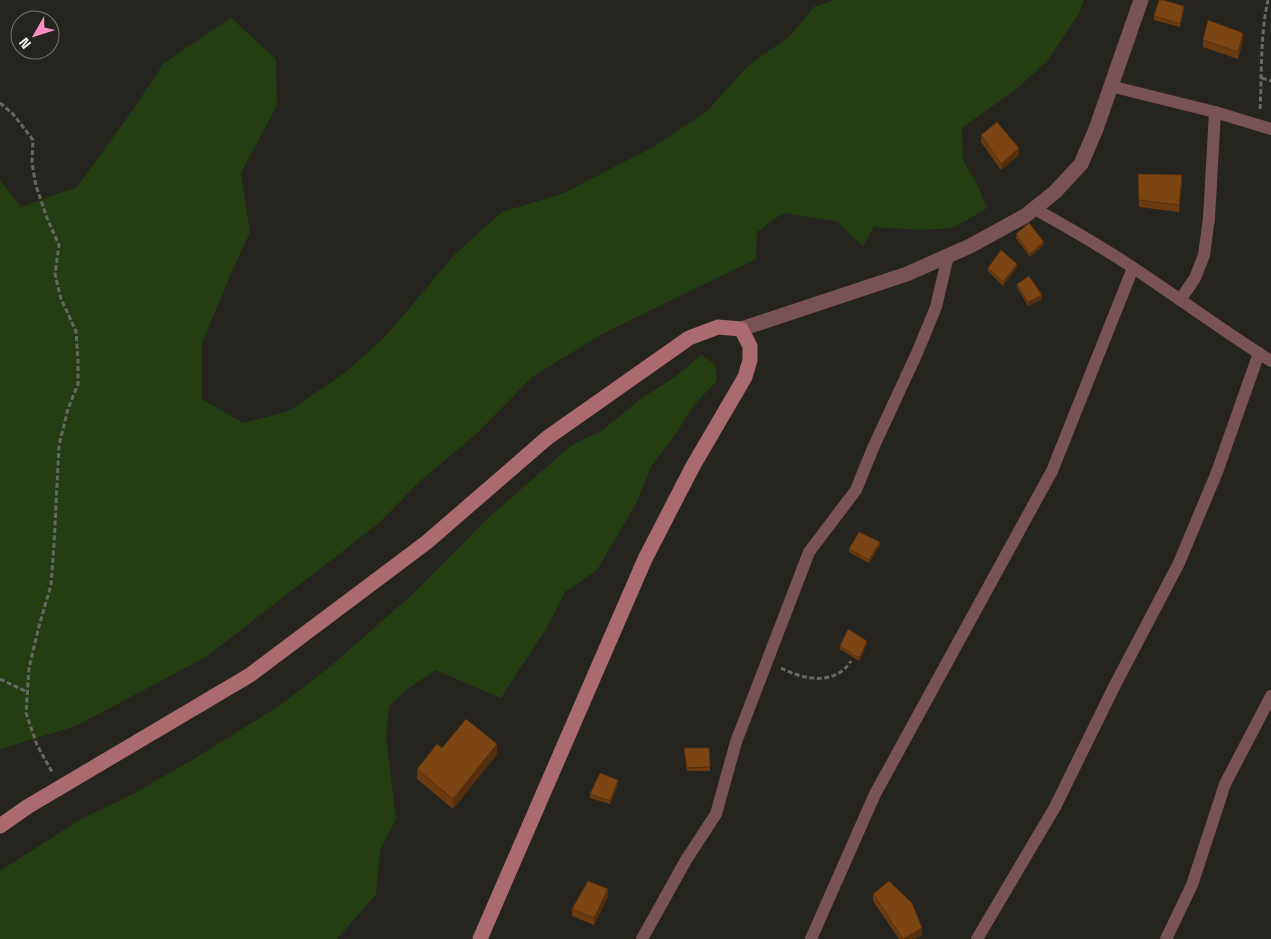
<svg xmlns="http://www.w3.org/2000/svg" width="1271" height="939" viewBox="0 0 1271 939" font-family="'Space Grotesk',sans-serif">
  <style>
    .green { fill: #243e12 }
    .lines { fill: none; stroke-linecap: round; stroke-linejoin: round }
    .path { stroke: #686662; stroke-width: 3; stroke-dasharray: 5 2.5; stroke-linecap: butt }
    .lane { stroke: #795255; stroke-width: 12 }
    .street { stroke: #795255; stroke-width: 15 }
    .secondary { stroke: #a96a70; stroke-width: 15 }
    .wall { fill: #6a3b11 }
    .shaded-wall { fill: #56300e }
    .building { fill: #7b4514; stroke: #56300e }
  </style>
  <rect width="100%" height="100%" fill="#26241f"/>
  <g class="green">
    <polygon points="835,0 1084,0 1078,15 1047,61 1020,86 962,128 963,160 977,184 987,208 953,228 920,230 874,227 863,246 836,221 783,213 757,232 756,259 604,333 532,377 476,434 419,482 379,523 206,657 76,726 0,749 0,180 21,207 77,187 130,114 164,63 231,18 276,59 277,105 241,173 250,232 226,285 202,343 202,399 243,423 289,411 346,372 385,337 455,254 502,212 564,193 655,146 707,111 748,66 790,36 814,7"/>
    <polygon points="701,355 715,364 717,381 694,405 675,435 651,466 637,502 597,570 565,592 546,629 501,698 436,670 409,688 389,706 386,737 396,819 380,850 376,894 337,939 0,939 0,871 81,819 131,795 192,760 282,704 332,665 416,591 489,517 572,445 603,430 639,400 675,377"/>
  </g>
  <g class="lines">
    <g class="path">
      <polyline points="1262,78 1271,81"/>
      <polyline points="0,103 13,114 33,140 32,163 36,186 47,218 59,245 55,274 61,299 76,331 78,360 78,384 68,409 59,445 54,545 51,585 39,626 29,668 26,713 37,745 52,772"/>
      <path d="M 1260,109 C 1262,73 1260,36 1268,0"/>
      <path d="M 781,668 C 804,680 835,686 851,661"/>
      <polyline points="0,679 27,692"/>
    </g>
    <g class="lane">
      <polyline points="1110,86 1215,112 1271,129"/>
      <path d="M 1033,208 C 1071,229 1109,251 1144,275 C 1187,304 1228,334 1271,361"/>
      <polyline points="1180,300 1195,278 1204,255 1209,218 1215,112"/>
      <polyline points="642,939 686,860 716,814 736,742 809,552 856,490 873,448 917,353 936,307 948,256"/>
      <polyline points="811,939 875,794 1052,471 1133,268"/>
      <polyline points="977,939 1055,807 1115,685 1179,563 1217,472 1259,353"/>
      <polyline points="1166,939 1192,885 1225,784 1271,696"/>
    </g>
    <polyline class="street" points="741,329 907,274 970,246 1025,216 1055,192 1081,164 1096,129 1141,0"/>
    <polyline class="secondary" points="0,826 27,807 250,675 427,542 547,438 689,338 718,327 741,329 750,346 750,360 745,377 693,466 645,559 480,939"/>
  </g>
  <g class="wall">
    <polygon points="1184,10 1180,27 1154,20 1154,16"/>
    <polygon points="1203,40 1243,40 1238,59 1203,47"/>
    <polygon points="981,135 1019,155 1001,170 981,142"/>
    <polygon points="1138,174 1182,182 1179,212 1139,207"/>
    <polygon points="1016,234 1044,245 1030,257 1016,238"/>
    <polygon points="1017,267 1003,286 988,271 988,268"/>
    <polygon points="1017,284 1042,299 1028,306 1017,287"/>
    <polygon points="880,545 869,563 849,552 849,549"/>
    <polygon points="867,644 859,661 840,649 840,646"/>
    <polygon points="442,748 497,754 453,809 417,779 417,769"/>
    <polygon points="684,748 709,748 710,771 687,771"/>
    <polygon points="618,784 610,804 590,798 590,794"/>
    <polygon points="873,894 922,935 914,939 899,939 873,901"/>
    <polygon points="608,896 594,925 572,916 572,909"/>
  </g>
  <g class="shaded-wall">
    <polygon points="1243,33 1243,40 1238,59 1238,52"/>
    <polygon points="1019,148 1019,155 1001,170 1001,164"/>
    <polygon points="1044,242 1044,245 1030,257 1030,254"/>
    <polygon points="1017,264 1017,267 1003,286 1003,282"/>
    <polygon points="1042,295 1042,299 1028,306 1028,302"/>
    <polygon points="880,542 880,545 869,563 869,560"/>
    <polygon points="867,641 867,644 859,661 859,658"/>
    <polygon points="497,744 497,754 453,809 453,799"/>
    <polygon points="618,780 618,784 610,804 610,801"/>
    <polygon points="608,889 608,896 594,925 594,918"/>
    <polygon points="922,928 922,935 914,939 903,939"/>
  </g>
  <g class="building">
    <polygon points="1159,0 1163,0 1184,6 1180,24 1154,16"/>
    <polygon points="1208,20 1243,33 1238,52 1203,40"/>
    <polygon points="997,122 1019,148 1001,164 981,135"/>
    <polygon points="1138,174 1182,175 1179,205 1139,200"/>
    <polygon points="1029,223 1044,242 1030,254 1016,234"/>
    <polygon points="1001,250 1017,264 1003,282 988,268"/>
    <polygon points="1029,276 1042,295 1028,302 1017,284"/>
    <polygon points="859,532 880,542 869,560 849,549"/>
    <polygon points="848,629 867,641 859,658 840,646"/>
    <polygon points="466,719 497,744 453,799 417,769 437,744 442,748"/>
    <polygon points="684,748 709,748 710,767 687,768"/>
    <polygon points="600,773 618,780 610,801 590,794"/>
    <polygon points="588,881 608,889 594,918 572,909"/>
    <polygon points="889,881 912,903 922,928 903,939 873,894"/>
  </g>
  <g transform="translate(35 35) rotate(231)"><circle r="24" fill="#26241f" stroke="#787671"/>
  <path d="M0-4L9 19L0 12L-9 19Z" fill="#fb8fc5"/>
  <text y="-8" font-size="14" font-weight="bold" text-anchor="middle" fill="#f2f1ed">N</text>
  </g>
</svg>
